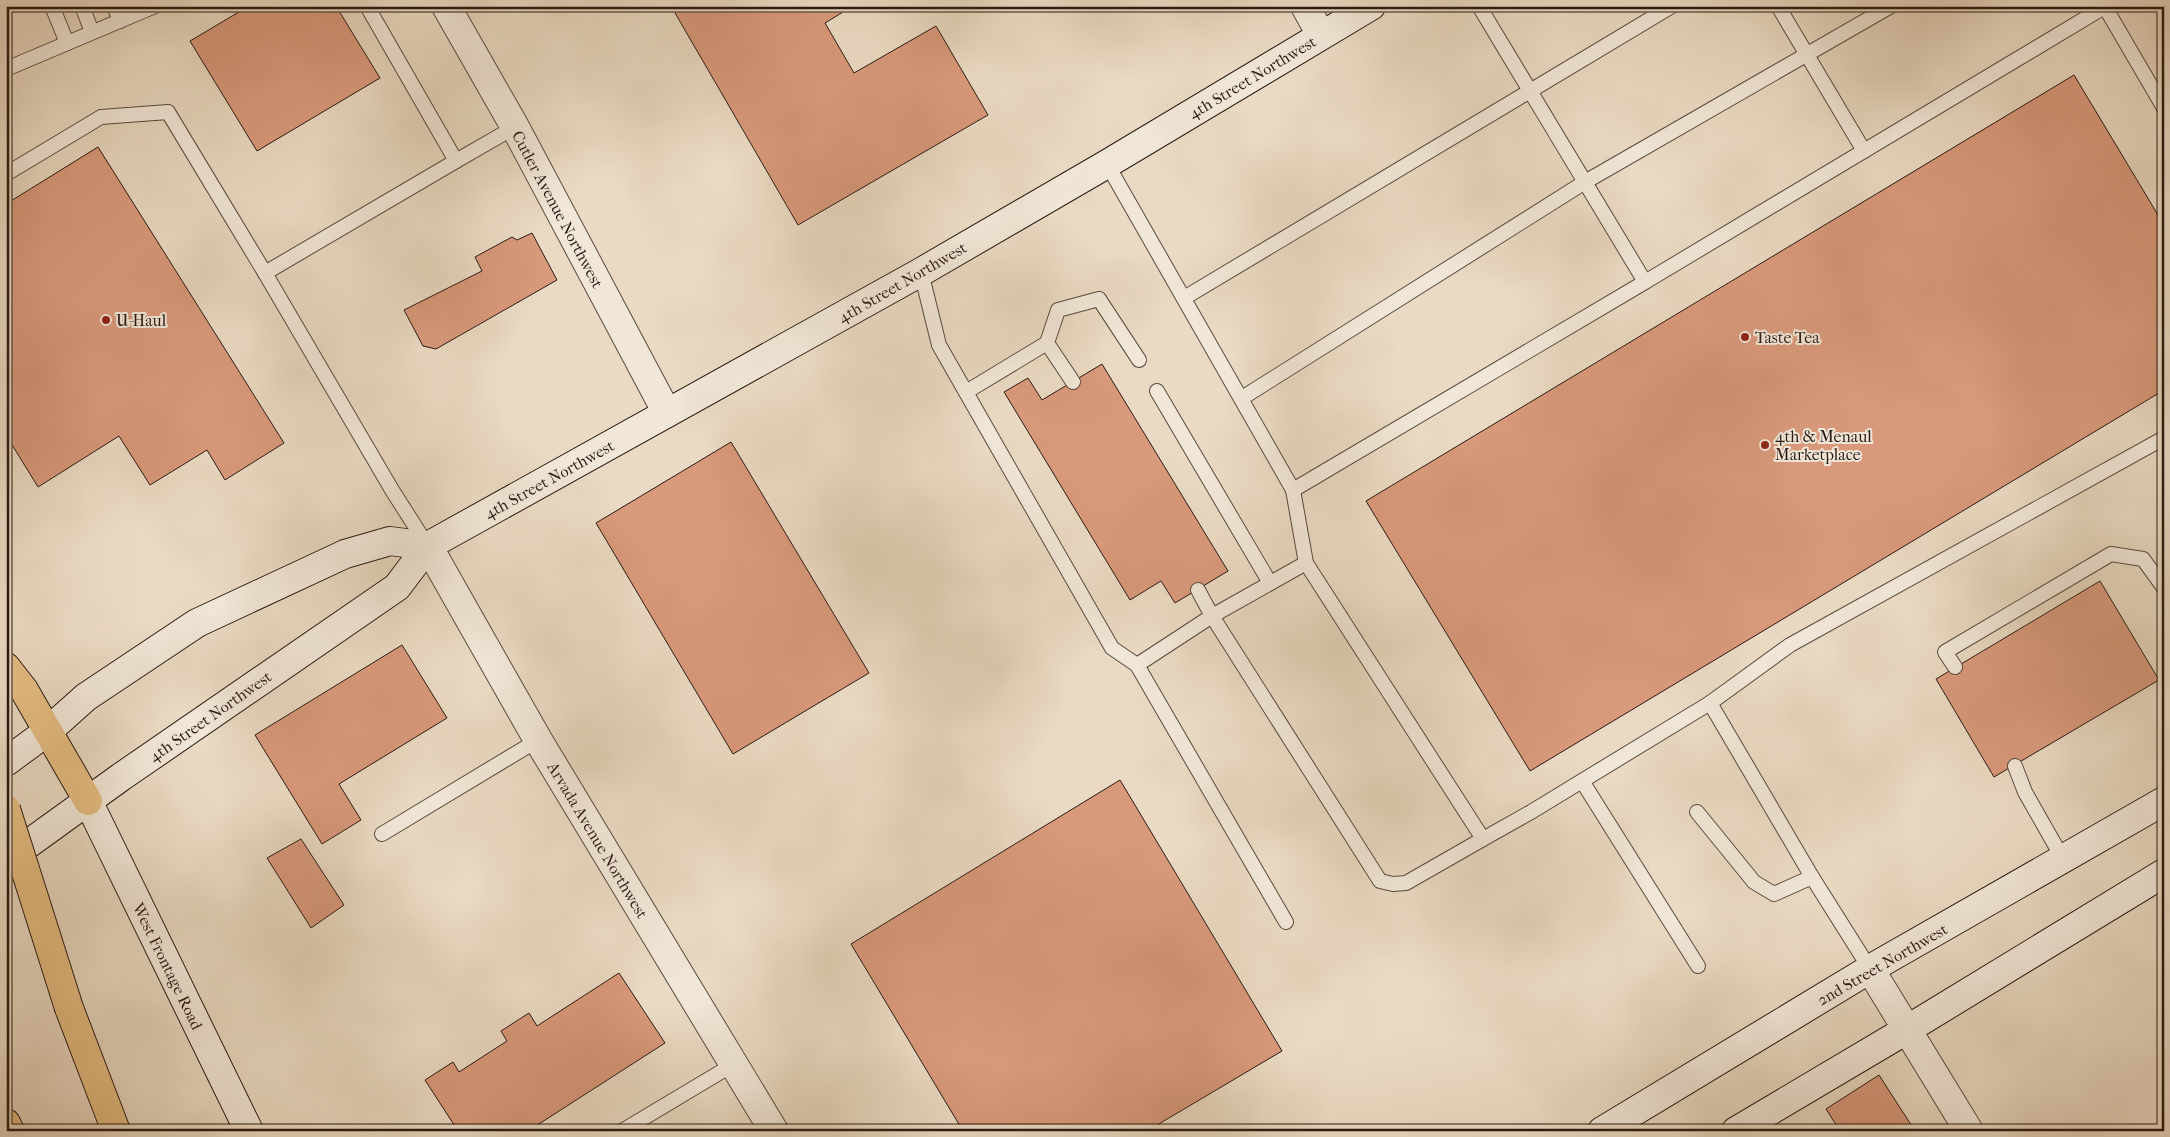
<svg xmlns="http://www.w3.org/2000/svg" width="2170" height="1137" viewBox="0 0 2170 1137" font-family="'IM FELL French Canon',serif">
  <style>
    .building { fill: #d9997b; stroke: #291a13 }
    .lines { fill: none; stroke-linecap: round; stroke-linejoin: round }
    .service-casing { stroke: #594a3f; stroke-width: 16 }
    .minor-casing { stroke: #594a3f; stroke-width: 30 }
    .secondary-casing { stroke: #291a13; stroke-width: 30 }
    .motorway-casing { stroke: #291a13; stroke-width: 30 }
    .service { stroke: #f1e7d8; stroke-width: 14 }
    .minor { stroke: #f1e7d8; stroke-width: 28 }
    .secondary { stroke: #f1e7d8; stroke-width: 28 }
    .motorway { stroke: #e5bd82; stroke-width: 28 }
    .motorway-bridge-casing { stroke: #291a13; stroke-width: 30; stroke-linecap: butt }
    .motorway-bridge { stroke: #e5bd82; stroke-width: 28 }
    .poi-dot { fill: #8f2418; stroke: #f1e7d8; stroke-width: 2 }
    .labels { text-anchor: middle; stroke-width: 4; stroke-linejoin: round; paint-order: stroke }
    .street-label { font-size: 16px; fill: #291a13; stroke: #f1e7d8 }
    .poi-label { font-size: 16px; fill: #291a13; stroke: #f1e7d8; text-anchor: start }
  </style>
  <rect width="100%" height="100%" fill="#eadac3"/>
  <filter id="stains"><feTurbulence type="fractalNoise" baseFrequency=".004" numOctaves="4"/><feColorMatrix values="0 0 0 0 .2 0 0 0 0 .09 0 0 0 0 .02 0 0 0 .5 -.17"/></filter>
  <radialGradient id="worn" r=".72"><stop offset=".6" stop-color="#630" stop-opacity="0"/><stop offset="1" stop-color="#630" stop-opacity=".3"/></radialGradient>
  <g class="building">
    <polygon points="249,6 336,6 380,78 257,151 190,41"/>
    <polygon points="671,6 853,6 825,23 854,73 936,26 988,115 798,225"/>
    <polygon points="2074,75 2164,225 2164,390 1530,771 1366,501"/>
    <polygon points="98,147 284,443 225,480 207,450 150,485 119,436 38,487 6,435 6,204"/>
    <polygon points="532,233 557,280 436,349 423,346 404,310 482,271 475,257 512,237 517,240"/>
    <polygon points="1102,364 1228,571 1175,603 1161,581 1130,600 1004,392 1028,378 1042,400"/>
    <polygon points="731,442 869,673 733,754 596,523"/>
    <polygon points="2100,581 2159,680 1994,777 1936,679"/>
    <polygon points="402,645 447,718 339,784 361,820 322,844 255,735"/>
    <polygon points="1120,780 1282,1051 1147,1131 963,1131 851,944"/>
    <polygon points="301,839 344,905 311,928 267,858"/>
    <polygon points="619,973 665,1043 528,1131 458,1131 425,1080 453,1062 459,1072 507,1041 501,1031 529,1013 537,1026"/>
    <polygon points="1879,1075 1915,1131 1840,1131 1826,1109"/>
  </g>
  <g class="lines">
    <g class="service-casing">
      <g id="service">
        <polyline points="52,6 67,43"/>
        <polyline points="82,6 92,32"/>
        <polyline points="114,6 120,21"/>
        <polyline points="367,6 456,161 265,273 392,490 427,545"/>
        <polyline points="1479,6 1645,282 2106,6"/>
        <polyline points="1778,6 1864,151"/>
        <polyline points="2105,7 2164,108"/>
        <polyline points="6,69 155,6"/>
        <polyline points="456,161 515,127"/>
        <polyline points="1107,164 1293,490 1306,563 1483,839 1531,812 1710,703 1812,877 1870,969"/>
        <polyline points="6,174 101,117 168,112 265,273"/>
        <polyline points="921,272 939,345 1112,648 1137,665 1212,616 1306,563"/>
        <polyline points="1184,298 1672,6"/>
        <polyline points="1073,382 1047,343 1058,310 1099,299 1139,360"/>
        <polyline points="1157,391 1270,583"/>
        <polyline points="966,392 1047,343"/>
        <polyline points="1242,398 1585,182 1891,6"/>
        <polyline points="1293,490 1645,282"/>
        <polyline points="1198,590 1212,616 1380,881 1393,884 1406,883 1483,839"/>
        <polyline points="1137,665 1286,922"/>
        <polyline points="1955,667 1945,652 2111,554 2143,559 2164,588"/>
        <polyline points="1710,703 1790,645 2164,438"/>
        <polyline points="2015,766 2025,792 2063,859"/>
        <polyline points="1582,781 1698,966"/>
        <polyline points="1697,812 1754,882 1774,894 1812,877"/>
        <polyline points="382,834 538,740"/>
        <polyline points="622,1131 734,1064"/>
      </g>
    </g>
    <g class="minor-casing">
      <g id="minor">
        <polyline points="446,6 515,127 667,413"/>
        <polyline points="1305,6 1321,35"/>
        <polyline points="428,546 538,740 774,1131"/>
        <polyline points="1870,969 1969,1131"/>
      </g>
    </g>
    <g class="secondary-casing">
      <g id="secondary">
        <polyline points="6,762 48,731 86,697 197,623 345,554 390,541 428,546"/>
        <polyline points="88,801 249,1131"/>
        <polyline points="6,860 121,777 397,587 428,546 921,272 1107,164 1371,6"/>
        <polyline points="1602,1131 1870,969 2164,801"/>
        <polyline points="1736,1131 1908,1029 2164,873"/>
      </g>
    </g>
    <g class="motorway-casing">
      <g id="motorway">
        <polyline points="6,667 24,690 88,801"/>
        <polyline points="69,1008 116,1131"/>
        <polyline points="6,1123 10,1131"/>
      </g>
    </g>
    <use href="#service" class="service"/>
    <use href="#minor" class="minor"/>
    <use href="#secondary" class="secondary"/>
    <use href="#motorway" class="motorway"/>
    <g class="motorway-bridge-casing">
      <polyline id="motorway-bridge" points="6,809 69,1008"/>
    </g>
    <use href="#motorway-bridge" class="motorway-bridge"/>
  </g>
  <g class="poi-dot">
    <circle cx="106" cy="320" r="5"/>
    <circle cx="1745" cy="337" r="5"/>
    <circle cx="1765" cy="445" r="5"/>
  </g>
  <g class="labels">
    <g class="street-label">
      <text transform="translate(1252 77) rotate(-31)" y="6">4th Street Northwest</text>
      <text transform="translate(558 209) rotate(62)" y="6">Cutler Avenue Northwest</text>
      <text transform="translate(902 282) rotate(-30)" y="6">4th Street Northwest</text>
      <text transform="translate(549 479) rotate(-29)" y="6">4th Street Northwest</text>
      <text transform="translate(210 716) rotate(-35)" y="6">4th Street Northwest</text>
      <text transform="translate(598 840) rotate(59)" y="6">Arvada Avenue Northwest</text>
      <text transform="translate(1882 964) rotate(-30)" y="6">2nd Street Northwest</text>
      <text transform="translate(168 966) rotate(64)" y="6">West Frontage Road</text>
    </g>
    <g class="poi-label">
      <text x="116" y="326">U-Haul</text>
      <text x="1755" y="343">Taste Tea</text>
      <text x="1775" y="442">4th &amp; Menaul<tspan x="1775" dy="18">Marketplace</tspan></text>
    </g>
  </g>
  <rect width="2170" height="1137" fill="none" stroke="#eadac3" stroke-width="25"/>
  <rect x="8" y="8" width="2155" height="1122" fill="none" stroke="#291a13" stroke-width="2.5"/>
  <rect x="12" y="12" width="2145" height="1112" fill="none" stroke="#291a13"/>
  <rect width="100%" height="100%" filter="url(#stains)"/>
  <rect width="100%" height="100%" fill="url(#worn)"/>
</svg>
